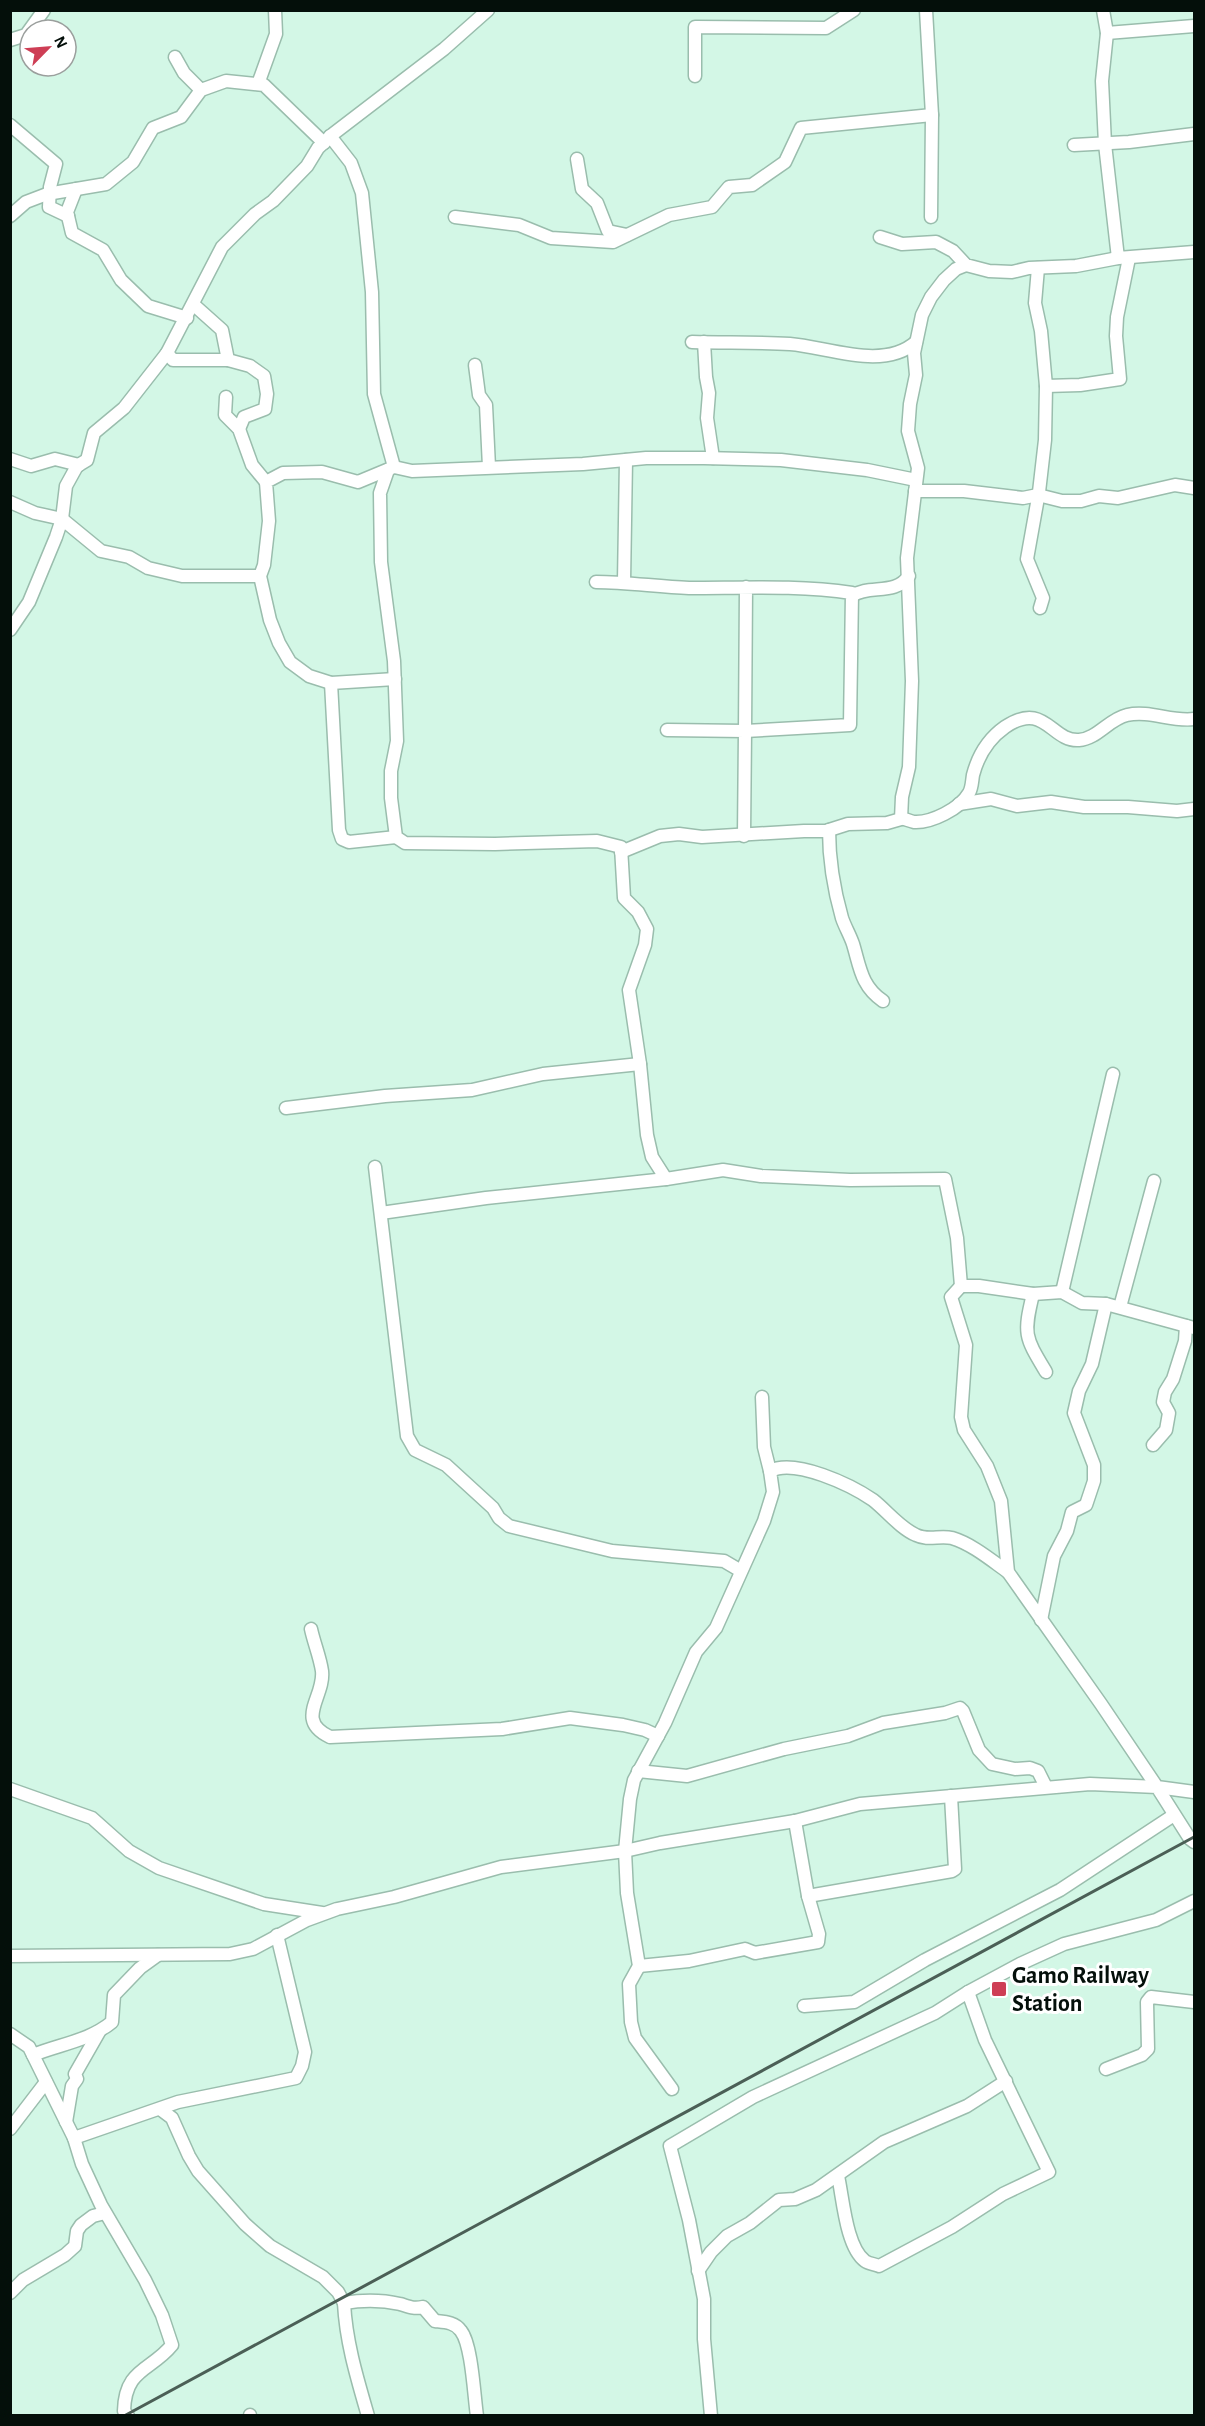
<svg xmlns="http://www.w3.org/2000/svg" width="1205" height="2426" viewBox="0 0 1205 2426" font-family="'Alegreya Sans',sans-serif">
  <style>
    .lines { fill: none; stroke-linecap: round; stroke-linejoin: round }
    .street-casing { stroke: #9abdad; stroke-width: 15 }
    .street { stroke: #fff; stroke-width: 12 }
    .rail { stroke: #4b5f56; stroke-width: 3 }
    .poi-dot { fill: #ce3e55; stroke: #fff; stroke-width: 2 }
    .labels { text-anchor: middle; stroke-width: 6; stroke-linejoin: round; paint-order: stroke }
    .poi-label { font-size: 24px; font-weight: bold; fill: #040f0a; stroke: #fff; text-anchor: start }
  </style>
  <rect width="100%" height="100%" fill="#d3f7e6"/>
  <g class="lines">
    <g class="street-casing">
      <g id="street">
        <polyline points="926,10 932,115 931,217"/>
        <polyline points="1103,10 1107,33 1194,26"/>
        <polyline points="1107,33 1102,81 1105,144 1118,258 1194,252"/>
        <polyline points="10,40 26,35 44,10"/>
        <polyline points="175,57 184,73 201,90"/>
        <polyline points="695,76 695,27 826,28 854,10"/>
        <polyline points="258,84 276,34 275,10"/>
        <polyline points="10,125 56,164 50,187 49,207 68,216"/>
        <polyline points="330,136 351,163 362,193 372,292 374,394 394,467"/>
        <polyline points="1074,145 1129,142 1194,134"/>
        <polyline points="577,159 582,189 597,203 608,231 627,235"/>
        <polyline points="76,189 67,212 72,233 103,250 121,280 148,306 187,318"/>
        <polyline points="10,216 26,202 47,194 106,184 133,162 153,128 181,117 201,90 226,81 264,85 324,143"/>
        <polyline points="455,217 519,225 551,238 613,242 669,215 712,207 729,187 752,185 785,162 801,128 932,115"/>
        <polyline points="880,237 902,244 936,242 953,251 966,265 989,271 1012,272 1029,268 1076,266 1118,258"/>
        <polyline points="1038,268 1035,303 1041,331 1046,386 1080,385 1120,379 1116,336 1117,317 1129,258"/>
        <polyline points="194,305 222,330 228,360 250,366 264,376 267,394 265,409 244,417 239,429"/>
        <path d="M 692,342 C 724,343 757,342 790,344 C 828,347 883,371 916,342"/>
        <polyline points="704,342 706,377 709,393 707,418 713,458"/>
        <polyline points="167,353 173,360 228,360"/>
        <polyline points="475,365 479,395 486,405 489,467"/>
        <polyline points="226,397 225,415 239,429 252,465 266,482"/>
        <polyline points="10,459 31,466 55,459 79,465"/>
        <polyline points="388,470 380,493 381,562 394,661 397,741 391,771 391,798 396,837 405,843 495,844 597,841 621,847 624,898 638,912 647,929 645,945 629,990 640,1064 647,1135 652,1157 666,1179"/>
        <polyline points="915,491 964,491 1023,498 1038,495 1062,501 1081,501 1099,496 1118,498 1175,485 1194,488"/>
        <polyline points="10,502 35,513 62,519 101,551 129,557 148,568 182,576 260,576"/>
        <path d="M 596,582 C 627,582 658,587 689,588 C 744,588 798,585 852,593 L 850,725 L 745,731 L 746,587"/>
        <polyline points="624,582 626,460"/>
        <path d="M 852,596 C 869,584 895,596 909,576"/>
        <polyline points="1040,608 1043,598 1027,559 1039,492 1045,440 1046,386"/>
        <polyline points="10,630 29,602 56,537 62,519 66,486 77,466 87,460 94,433 124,408 167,353 222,247 255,214 273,201 307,166 318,148 333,134 444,49 488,10"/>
        <polyline points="395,679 331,683 309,676 290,662 279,643 270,620 260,576 264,565 269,521 266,482 283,473 322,472 358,482 394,467 412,471 583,464 646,458 704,458 781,460 867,470 916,480"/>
        <polyline points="331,683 339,830 342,839 349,842 396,837"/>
        <polyline points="667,730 745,731 744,836"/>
        <polyline points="959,804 991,799 1017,806 1051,802 1084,807 1128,807 1177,811 1194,809"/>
        <path d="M 901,818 C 905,819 910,821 914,822 C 931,823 960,809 969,793 C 972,788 972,781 973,775 C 978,756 988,739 1005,727 C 1045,700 1051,742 1079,740 C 1097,739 1109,719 1127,715 C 1150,710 1171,722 1194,719"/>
        <path d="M 829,830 C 829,860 834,890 842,918 C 845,927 850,935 853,944 C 860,967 861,986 883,1001"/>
        <polyline points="621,852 660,836 679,834 702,837 804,831 826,831 848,824 887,823 901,819 902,797 909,767 912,681 907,558 918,468 908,431 910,404 916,375 914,353 922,315 931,297 944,280 956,269 966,265"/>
        <polyline points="286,1108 385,1096 472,1090 543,1074 640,1064"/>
        <polyline points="375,1167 407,1436 415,1450 446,1465 493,1508 499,1518 509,1526 612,1551 724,1561 741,1571"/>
        <polyline points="381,1213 486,1198 666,1179 723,1170 761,1176 850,1180 945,1179 957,1238 961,1286 979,1286 1033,1294 1062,1292 1082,1303 1106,1304 1194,1328"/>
        <polyline points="961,1286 951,1297 966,1345 961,1417 964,1430 987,1466 1001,1501 1008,1572 1101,1704 1157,1787 1194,1792"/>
        <polyline points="1062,1292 1113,1074"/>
        <path d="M 1033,1294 C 1023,1335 1025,1337 1046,1372"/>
        <polyline points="1120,1307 1154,1181"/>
        <polyline points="762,1397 764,1447 770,1471"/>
        <polyline points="1153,1445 1166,1430 1169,1413 1163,1402 1165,1392 1173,1379 1185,1341 1186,1326"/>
        <polyline points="1041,1620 1054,1556 1067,1531 1072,1512 1086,1505 1094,1481 1094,1465 1074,1413 1079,1391 1092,1364 1106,1304"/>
        <path d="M 311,1629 C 314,1643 320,1657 322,1671 C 325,1697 294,1720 330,1737 L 502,1729 L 570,1718 L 623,1725 L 645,1730 L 658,1736"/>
        <polyline points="638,1771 687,1776 784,1749 848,1736 883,1723 945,1713 960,1708 963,1711 979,1750 992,1764 1015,1769 1030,1768 1038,1771 1046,1787"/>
        <polyline points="10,1789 92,1818 129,1851 159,1868 264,1904 322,1913"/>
        <polyline points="808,1896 952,1871 955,1869 951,1796"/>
        <polyline points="10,1956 230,1954 253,1949 307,1920 337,1909 394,1897 501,1867 625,1851 660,1843 795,1821 860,1804 1090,1784 1157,1787 1190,1839 1194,1842"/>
        <polyline points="639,1966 689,1961 745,1949 755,1953 818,1942 819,1934 808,1896 795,1821"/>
        <polyline points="804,2006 854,2002 925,1960 1060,1890 1174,1815"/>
        <polyline points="10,2034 29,2047 74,2138 178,2102 296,2078 302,2066 305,2052 277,1935"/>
        <path d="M 33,2055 C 60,2044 89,2041 112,2022 L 114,1995 L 140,1968 L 158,1955"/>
        <polyline points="1106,2069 1142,2055 1148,2049 1147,2002 1151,1997 1194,2002"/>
        <path d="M 672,2089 L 635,2038 L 631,2022 L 629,1984 L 639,1966 L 627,1893 L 625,1851 L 630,1799 L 634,1780 L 665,1723 L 696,1652 L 716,1628 L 764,1521 L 773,1492 L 770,1471 C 795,1458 851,1485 873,1500 C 887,1511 900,1528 916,1535 C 928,1541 940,1535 952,1538 C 972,1544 991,1560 1008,1572"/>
        <path d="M 160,2109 L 172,2118 L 189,2156 L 198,2171 L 245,2224 L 270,2246 L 323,2277 L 338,2292 L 344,2303 C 362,2300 382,2300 400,2304 C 410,2307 413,2309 423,2307 L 435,2321 C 444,2322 455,2322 461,2331 C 472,2345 474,2396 477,2416"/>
        <polyline points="66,2122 72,2086 77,2079 75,2074 99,2032"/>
        <polyline points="10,2129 46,2082"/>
        <path d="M 74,2138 L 82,2164 L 101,2205 L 145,2280 L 162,2315 L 172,2345 C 151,2371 125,2368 124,2411 L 128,2416"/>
        <path d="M 838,2176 C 843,2198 846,2247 865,2261 C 869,2264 875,2264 879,2266 L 952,2227 L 1003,2194 L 1049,2172 L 985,2040 L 968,1992"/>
        <polyline points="698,2271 711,2252 727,2236 750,2223 779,2200 795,2199 816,2190 884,2142 967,2106 1006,2081"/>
        <polyline points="10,2293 23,2280 65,2255 75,2246 77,2231 81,2225 93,2216 105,2213"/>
        <path d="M 344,2303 C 346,2342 357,2378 368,2416"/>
        <polyline points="250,2415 250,2416"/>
        <polyline points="711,2416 704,2339 704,2299 689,2220 670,2146 753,2097 935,2013 968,1992 1020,1964 1064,1944 1156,1920 1194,1901"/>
      </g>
    </g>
    <use href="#street" class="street"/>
    <polyline class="rail" points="124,2416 1194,1837"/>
  </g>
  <rect class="poi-dot" x="991" y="1981" width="16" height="16" rx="3"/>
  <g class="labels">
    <g class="poi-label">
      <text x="1012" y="1983">Gamo Railway<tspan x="1012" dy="28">Station</tspan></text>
    </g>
  </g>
  <rect width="1205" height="2426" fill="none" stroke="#040f0a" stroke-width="24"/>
  <g transform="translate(48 48) rotate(65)"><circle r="28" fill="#ffffff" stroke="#9b9f9d" stroke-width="1.5"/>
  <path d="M0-4.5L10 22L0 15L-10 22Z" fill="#ce3e55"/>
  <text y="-9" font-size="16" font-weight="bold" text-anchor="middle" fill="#040f0a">N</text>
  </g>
</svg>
